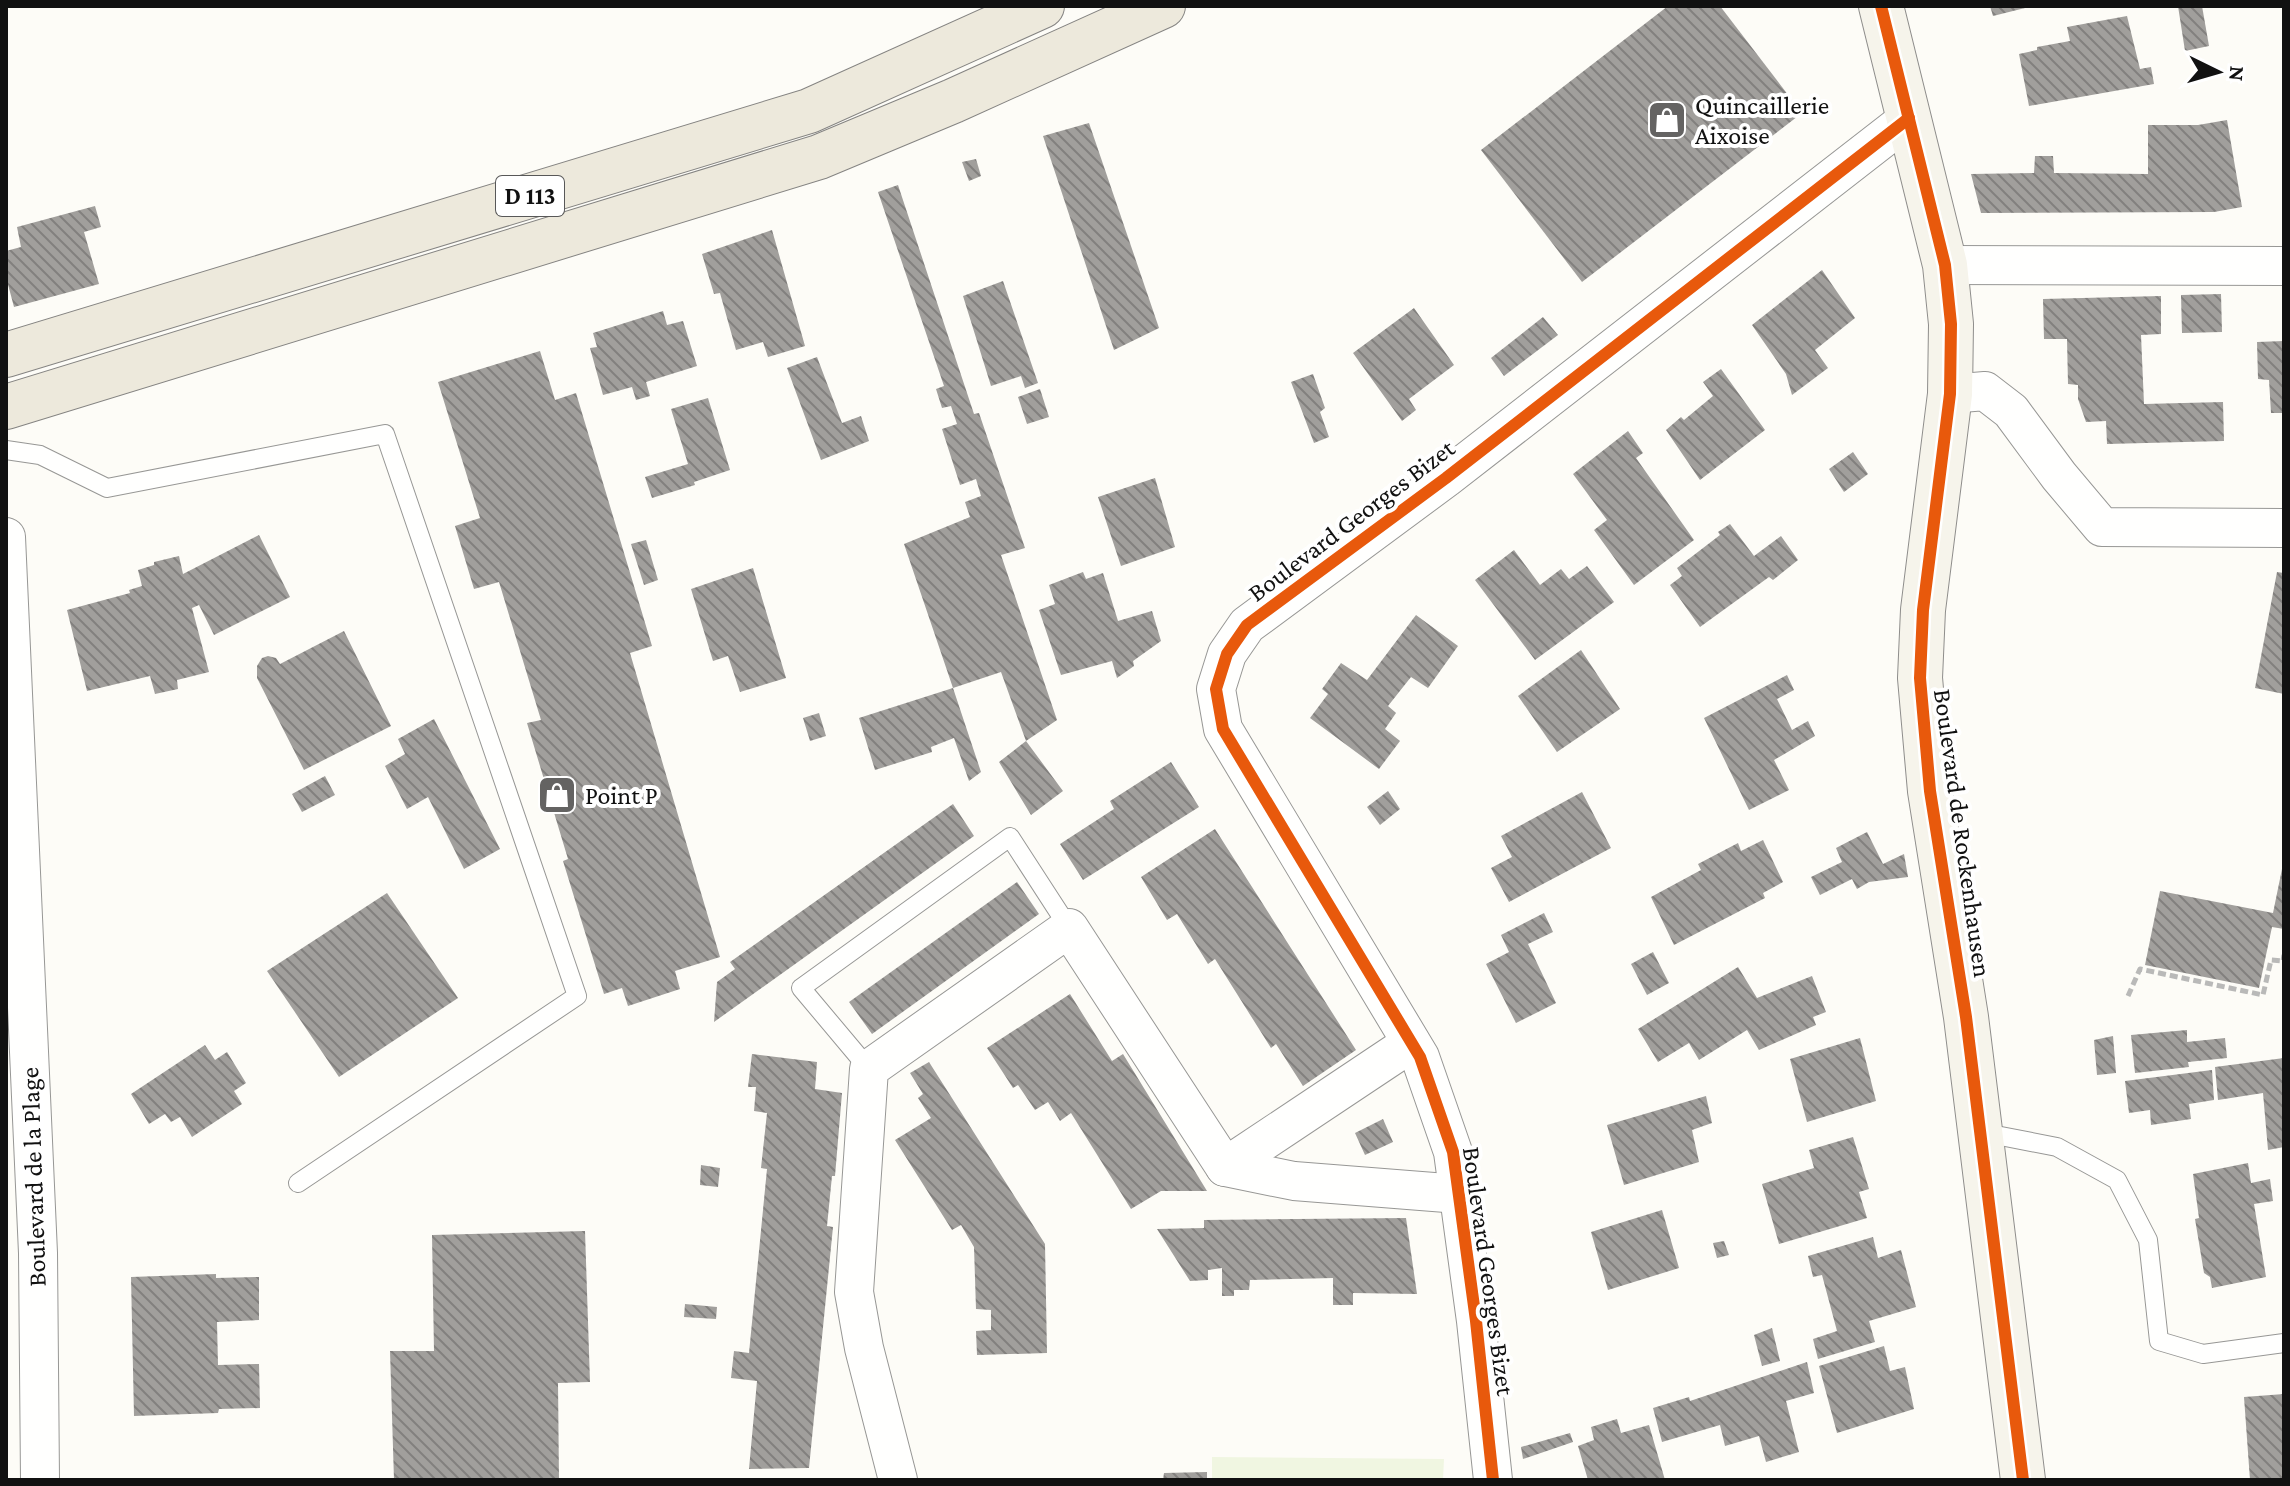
<svg xmlns="http://www.w3.org/2000/svg" width="2290" height="1486" viewBox="0 0 2290 1486" font-family="'Crimson Pro',serif">
  <style>
    .pitch { fill: #f0f6e1 }
    .building { fill: url(#building-back-hatch) }
    .lines { fill: none; stroke-linecap: round; stroke-linejoin: round }
    .lane-casing { stroke: #979795; stroke-width: 20 }
    .street-casing { stroke: #979795; stroke-width: 40 }
    .secondary-casing { stroke: #8e8d8b; stroke-width: 46 }
    .primary-casing { stroke: #858482; stroke-width: 46 }
    .path { stroke: #b9b9b8; stroke-width: 5; stroke-dasharray: 8 4; stroke-linecap: butt }
    .lane { stroke: #fffffe; stroke-width: 18 }
    .street { stroke: #fffffe; stroke-width: 38 }
    .secondary { stroke: #f6f4eb; stroke-width: 44 }
    .primary { stroke: #ede9dc; stroke-width: 44 }
    .cycleway-casing { stroke: #fff; stroke-width: 17 }
    .cycleway { stroke: #e8590c; stroke-width: 12 }
    .labels { text-anchor: middle; stroke-width: 8; stroke-linejoin: round; paint-order: stroke }
    .shield { fill: #fff; stroke: #585858; stroke-width: 2 }
    .shield-label { font-size: 24px; font-weight: bold; fill: #111 }
    .poi-label { font-size: 26px; fill: #111; stroke: #fff; text-anchor: start }
    .street-label { font-size: 26px; fill: #111; stroke: #fff }
  </style>
  <defs>
    <pattern id="building-back-hatch" width="6" height="6" patternUnits="userSpaceOnUse" patternTransform="scale(2)"><rect width="6" height="6" fill="#a19f9c"/><path d="M-1 5l2 2M0 0l6 6M5-1l2 2" fill="none" stroke="#82807e"/></pattern>
  </defs>
  <rect width="100%" height="100%" fill="#fdfcf7"/>
  <polygon class="pitch" points="1212,1457 1444,1459 1443,1480 1212,1480"/>
  <g class="building">
    <polygon points="1668,6 1720,6 1802,113 1582,282 1481,150"/>
    <polygon points="1990,6 2028,6 2029,7 1993,16"/>
    <polygon points="2178,6 2202,6 2209,46 2185,51"/>
    <polygon points="2127,16 2140,69 2151,67 2154,84 2029,106 2019,54 2037,50 2037,47 2070,41 2067,27"/>
    <polygon points="2227,120 2242,207 2214,212 1981,213 1971,174 2034,173 2035,156 2053,156 2054,173 2148,174 2148,125 2198,125"/>
    <polygon points="1089,123 1159,328 1114,350 1043,136"/>
    <polygon points="976,159 981,176 969,181 962,162"/>
    <polygon points="898,185 974,414 979,413 1025,548 1001,555 1057,720 1026,741 1063,791 1031,815 999,762 1026,741 1001,672 953,688 904,544 970,517 965,502 981,496 976,479 960,485 942,429 957,424 951,406 942,408 936,389 944,386 878,192"/>
    <polygon points="95,206 101,227 84,232 99,284 14,307 6,277 6,251 21,247 17,227"/>
    <polygon points="772,230 805,346 768,357 763,342 736,350 720,293 714,294 702,254"/>
    <polygon points="1822,270 1855,318 1815,350 1828,368 1792,395 1786,374 1752,325"/>
    <polygon points="1003,281 1038,383 1025,388 1021,376 991,386 963,296"/>
    <polygon points="2221,294 2222,332 2182,333 2181,295"/>
    <polygon points="2161,296 2161,334 2141,335 2144,404 2223,402 2224,441 2107,444 2106,421 2086,422 2078,399 2078,385 2068,384 2067,339 2044,339 2043,299"/>
    <polygon points="1414,308 1454,365 1409,399 1416,410 1402,421 1353,353"/>
    <polygon points="663,311 667,325 683,321 697,366 646,382 650,396 636,400 632,387 603,395 590,348 597,347 593,333"/>
    <polygon points="1543,317 1558,335 1504,376 1491,358"/>
    <polygon points="2284,341 2284,413 2271,413 2269,380 2258,379 2257,342"/>
    <polygon points="540,351 555,400 576,393 652,646 630,653 720,957 675,971 680,989 628,1006 622,988 604,994 563,861 568,859 527,723 541,720 499,582 474,589 455,526 480,518 438,382"/>
    <polygon points="817,357 842,423 861,416 869,441 821,460 787,368"/>
    <polygon points="1721,369 1765,430 1700,480 1666,430 1681,417 1684,420 1713,396 1703,382"/>
    <polygon points="1313,374 1325,408 1320,412 1329,437 1314,443 1291,382"/>
    <polygon points="1040,389 1049,417 1027,424 1018,397"/>
    <polygon points="708,398 730,470 694,482 695,485 652,498 645,477 688,464 671,409"/>
    <polygon points="1628,431 1643,453 1636,458 1694,540 1634,585 1594,530 1607,520 1573,474"/>
    <polygon points="1853,452 1868,474 1844,492 1829,469"/>
    <polygon points="1155,478 1175,547 1121,566 1098,497"/>
    <polygon points="1730,524 1754,556 1781,536 1798,560 1773,580 1769,577 1700,627 1670,585 1682,576 1677,568 1720,535 1718,532"/>
    <polygon points="259,535 290,597 214,635 199,605 192,608 209,672 177,680 178,689 155,694 150,676 87,691 67,610 130,593 129,590 142,586 138,570 154,565 154,562 179,556 183,574"/>
    <polygon points="646,540 658,580 644,585 631,544"/>
    <polygon points="1514,550 1540,585 1561,569 1569,579 1587,566 1614,602 1535,660 1475,580"/>
    <polygon points="753,568 786,678 740,692 728,656 713,661 691,589"/>
    <polygon points="1083,572 1086,579 1103,573 1118,621 1152,611 1161,641 1133,661 1134,666 1117,678 1112,661 1061,675 1039,610 1055,604 1049,585"/>
    <polygon points="2277,572 2284,573 2284,694 2255,688"/>
    <polygon points="1416,615 1458,646 1428,688 1411,677 1388,706 1396,713 1385,729 1400,741 1379,769 1310,718 1328,694 1322,689 1341,663 1367,680"/>
    <polygon points="344,631 391,726 304,770 257,678 257,666 262,658 268,656 276,658 280,664"/>
    <polygon points="1581,650 1620,709 1557,752 1518,696"/>
    <polygon points="1787,675 1794,690 1777,699 1792,730 1808,721 1815,736 1774,760 1789,790 1749,810 1704,718"/>
    <polygon points="953,688 981,772 969,781 954,738 931,747 932,752 875,770 859,718"/>
    <polygon points="819,713 826,736 810,741 803,718"/>
    <polygon points="434,719 500,849 464,869 428,797 407,809 385,766 405,754 398,739"/>
    <polygon points="1171,762 1199,807 1083,880 1060,844 1114,809 1110,801"/>
    <polygon points="325,776 335,795 302,812 292,794"/>
    <polygon points="1388,791 1400,809 1380,825 1367,807"/>
    <polygon points="1582,792 1611,848 1509,902 1491,868 1512,857 1501,836"/>
    <polygon points="953,804 974,836 714,1022 717,982 735,969 730,962"/>
    <polygon points="1215,829 1356,1050 1303,1086 1276,1044 1271,1048 1215,959 1208,964 1177,914 1167,920 1141,877"/>
    <polygon points="1867,832 1883,864 1904,854 1908,877 1869,882 1857,889 1852,879 1820,895 1811,877 1842,862 1836,848"/>
    <polygon points="1763,840 1783,882 1763,893 1765,898 1674,945 1651,897 1701,870 1698,864 1738,843 1741,851"/>
    <polygon points="2283,864 2284,929 2272,927 2259,988 2145,965 2160,891 2273,913"/>
    <polygon points="1017,882 1039,914 872,1034 849,1002"/>
    <polygon points="387,893 458,998 339,1077 267,971"/>
    <polygon points="1544,913 1553,932 1528,944 1556,1003 1516,1023 1486,964 1509,952 1501,935"/>
    <polygon points="1653,952 1669,983 1647,995 1631,964"/>
    <polygon points="1738,967 1757,998 1812,976 1826,1012 1813,1017 1816,1025 1759,1050 1747,1030 1699,1060 1689,1043 1658,1062 1638,1029"/>
    <polygon points="1070,994 1112,1061 1123,1054 1207,1191 1161,1191 1131,1209 1071,1113 1060,1121 1048,1102 1035,1110 1018,1085 1013,1088 987,1048"/>
    <polygon points="2187,1030 2187,1042 2225,1038 2227,1058 2188,1062 2189,1067 2135,1073 2131,1035"/>
    <polygon points="2113,1036 2116,1073 2097,1075 2094,1040"/>
    <polygon points="1860,1038 1876,1101 1807,1122 1790,1059"/>
    <polygon points="205,1045 215,1060 227,1052 246,1083 234,1091 242,1104 192,1137 180,1117 171,1122 165,1114 149,1124 131,1094"/>
    <polygon points="752,1054 817,1062 815,1089 842,1093 835,1176 832,1176 827,1226 833,1227 809,1468 749,1469 757,1381 731,1378 734,1351 749,1353 767,1169 761,1168 767,1113 754,1111 756,1087 748,1087"/>
    <polygon points="2284,1058 2284,1147 2268,1150 2263,1093 2218,1100 2215,1067"/>
    <polygon points="929,1062 1045,1244 1047,1353 977,1355 976,1331 991,1330 991,1310 976,1309 974,1247 961,1225 952,1230 895,1140 931,1118 918,1098 923,1094 910,1073"/>
    <polygon points="2212,1070 2214,1100 2189,1104 2191,1119 2151,1125 2150,1110 2129,1113 2125,1081"/>
    <polygon points="1706,1096 1712,1123 1692,1130 1699,1162 1624,1185 1607,1125"/>
    <polygon points="1383,1119 1393,1142 1365,1155 1355,1133"/>
    <polygon points="1853,1137 1869,1189 1859,1192 1867,1218 1779,1244 1762,1184 1814,1168 1809,1150"/>
    <polygon points="2248,1163 2251,1183 2270,1179 2273,1201 2254,1204 2266,1277 2212,1288 2210,1277 2204,1273 2195,1219 2199,1218 2193,1174"/>
    <polygon points="701,1165 720,1168 718,1187 700,1185"/>
    <polygon points="1662,1210 1679,1268 1608,1290 1591,1232"/>
    <polygon points="1406,1218 1417,1294 1353,1293 1353,1305 1333,1305 1333,1278 1250,1280 1249,1290 1234,1290 1234,1296 1222,1296 1222,1268 1208,1270 1208,1280 1190,1281 1157,1229 1204,1228 1204,1220"/>
    <polygon points="585,1231 590,1382 558,1383 559,1480 394,1480 390,1351 434,1351 432,1235"/>
    <polygon points="1873,1237 1878,1258 1901,1250 1916,1307 1869,1321 1875,1342 1818,1359 1813,1339 1837,1331 1822,1275 1813,1277 1808,1256"/>
    <polygon points="1724,1241 1729,1255 1717,1258 1713,1243"/>
    <polygon points="216,1274 216,1278 259,1277 259,1320 217,1322 218,1365 259,1364 260,1408 219,1409 218,1413 134,1416 131,1277"/>
    <polygon points="685,1304 717,1307 716,1319 684,1317"/>
    <polygon points="1772,1328 1780,1361 1762,1366 1754,1335"/>
    <polygon points="1884,1346 1890,1371 1905,1367 1914,1409 1837,1433 1819,1366"/>
    <polygon points="1807,1362 1814,1393 1786,1401 1799,1452 1766,1462 1759,1436 1725,1446 1720,1425 1662,1442 1653,1408 1689,1397 1690,1401"/>
    <polygon points="2284,1394 2284,1478 2250,1480 2244,1397"/>
    <polygon points="1617,1419 1621,1433 1649,1425 1665,1480 1588,1480 1578,1446 1594,1440 1591,1427"/>
    <polygon points="1570,1433 1573,1442 1523,1459 1521,1447"/>
    <polygon points="1207,1472 1207,1480 1163,1480 1164,1473"/>
  </g>
  <g class="lines">
    <g class="lane-casing">
      <g id="lane">
        <polyline points="6,450 40,455 107,488 385,434 577,996 298,1183"/>
        <polyline points="869,1069 801,988 1010,837 1069,928"/>
        <polyline points="1980,1132 2057,1147 2117,1180 2148,1240 2159,1341 2203,1354 2284,1343"/>
      </g>
    </g>
    <g class="street-casing">
      <g id="street">
        <polyline points="1945,265 2284,266"/>
        <polyline points="1950,394 1985,391 2011,411 2059,476 2102,527 2284,528"/>
        <polyline points="6,537 38,1253 40,1480"/>
        <polyline points="1225,1167 1411,1043"/>
        <polyline points="898,1480 864,1348 854,1292 869,1069 1069,928 1225,1167 1294,1181 1459,1194"/>
        <polyline points="1493,1480 1476,1321 1453,1152 1420,1057 1223,729 1216,689 1227,654 1247,625 1446,478 1909,118"/>
      </g>
    </g>
    <g class="secondary-casing">
      <polyline id="secondary" points="1881,6 1945,265 1951,324 1950,394 1923,610 1920,678 1930,791 1966,1017 2023,1480"/>
    </g>
    <g class="primary-casing">
      <g id="primary">
        <polyline points="6,355 809,111 1042,6"/>
        <polyline points="6,407 819,157 953,101 1163,6"/>
      </g>
    </g>
    <polyline class="path" points="2128,996 2140,969 2263,995 2271,960 2283,961 2284,955"/>
    <use href="#lane" class="lane"/>
    <use href="#street" class="street"/>
    <use href="#secondary" class="secondary"/>
    <use href="#primary" class="primary"/>
    <g class="cycleway-casing">
      <g id="cycleway">
        <polyline points="1881,6 1945,265 1951,324 1950,394 1923,610 1920,678 1930,791 1966,1017 2023,1480"/>
        <polyline points="1493,1480 1476,1321 1453,1152 1420,1057 1223,729 1216,689 1227,654 1247,625 1446,478 1909,118"/>
      </g>
    </g>
    <use href="#cycleway" class="cycleway"/>
  </g>
  <defs>
    <g id="shop-square" transform="scale(2)"><rect x="-9" y="-9" width="18" height="18" rx="4" fill="#646362" stroke="#fff"/><path d="M-5-2.5h2.3a2.7 3.5 0 0 1 5.4 0H5L5.5 6h-11ZM-1.5-2.5h3a1.5 2.3 0 0 0-3 0Z" fill="#fff"/></g>
  </defs>
  <g fill-rule="evenodd">
    <use href="#shop-square" x="1667" y="120"/>
    <use href="#shop-square" x="557" y="795"/>
  </g>
  <g class="labels">
    <rect class="shield" x="496" y="176" width="68" height="40" rx="6"/>
    <g class="shield-label">
      <text x="530" y="204">D 113</text>
    </g>
    <g class="poi-label">
      <text x="1695" y="114">Quincaillerie<tspan x="1695" dy="30">Aixoise</tspan></text>
      <text x="585" y="804">Point P</text>
    </g>
    <g class="street-label">
      <text transform="translate(1351 520) rotate(-37)" y="9">Boulevard Georges Bizet</text>
      <text transform="translate(1963 833) rotate(82)" y="9">Boulevard de Rockenhausen</text>
      <text transform="translate(33 1177) rotate(-92)" y="9">Boulevard de la Plage</text>
      <text transform="translate(1489 1271) rotate(82)" y="9">Boulevard Georges Bizet</text>
    </g>
  </g>
  <rect width="2290" height="1486" fill="none" stroke="#111111" stroke-width="16"/>
  <g transform="translate(2218 72) rotate(95)" stroke="#ffffff" stroke-width="6" paint-order="stroke">
  <path d="M0-6L14 30L0 20L-14 30Z" fill="#111111"/>
  <text y="-12" font-size="22" font-weight="bold" text-anchor="middle" fill="#111111">N</text>
  </g>
</svg>
